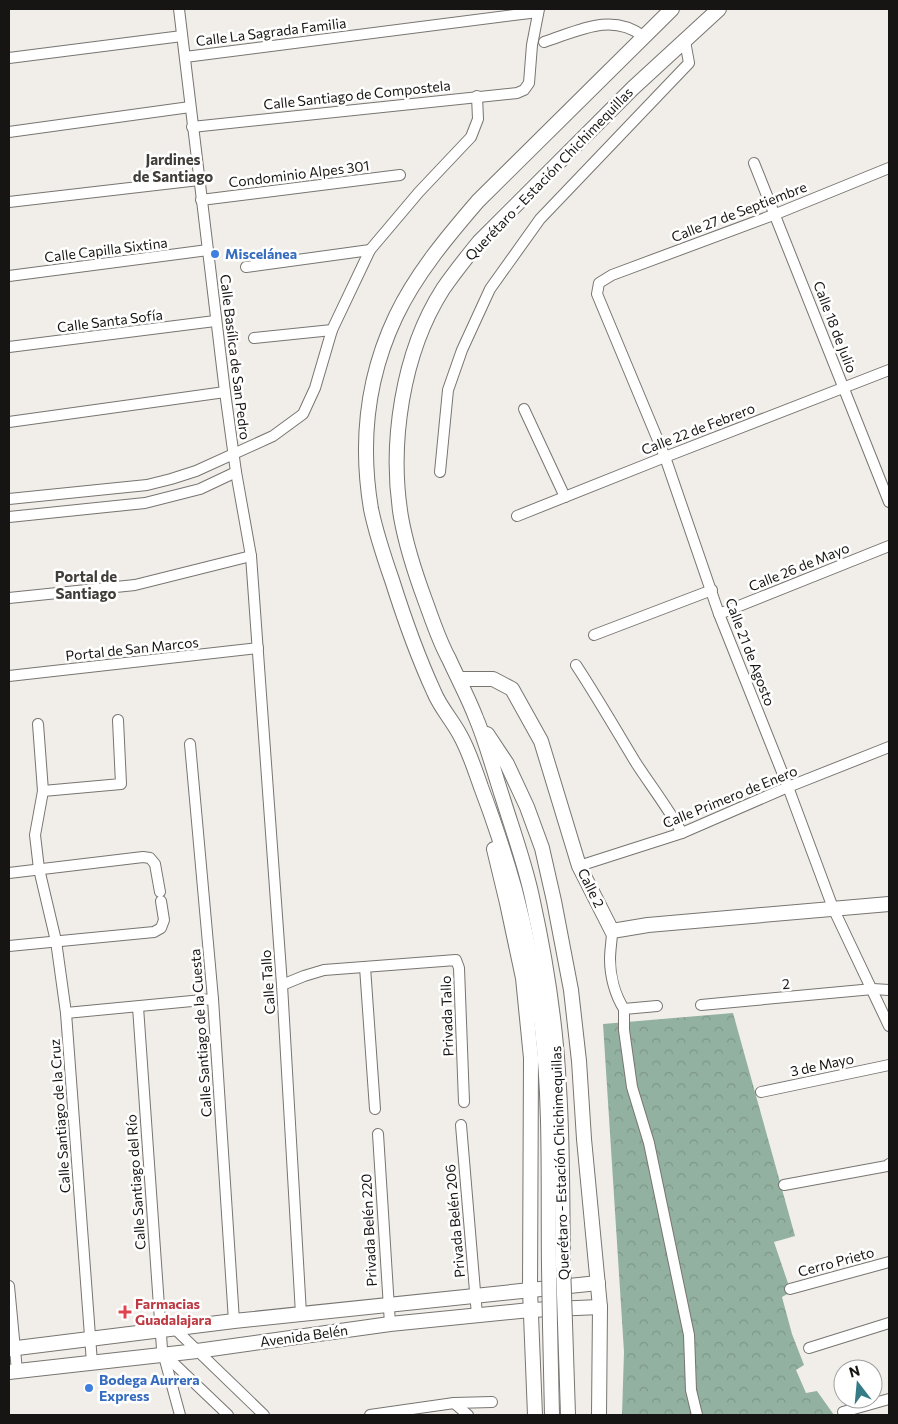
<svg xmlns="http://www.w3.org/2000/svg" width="898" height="1424" viewBox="0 0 898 1424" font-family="Commissioner,sans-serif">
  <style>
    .forest { fill: url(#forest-crowns) }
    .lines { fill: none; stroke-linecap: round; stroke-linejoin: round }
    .street-casing { stroke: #787571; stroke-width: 12 }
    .secondary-casing { stroke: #787571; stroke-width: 16 }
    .street { stroke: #fff; stroke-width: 10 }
    .secondary { stroke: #fff; stroke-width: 14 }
    .secondary-bridge-casing { stroke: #787571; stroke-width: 16; stroke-linecap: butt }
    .secondary-bridge { stroke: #fff; stroke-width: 14 }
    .shop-dot { fill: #3f7fe0; stroke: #fff; stroke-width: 2 }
    .health-dot { fill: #e0444e; stroke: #fff; stroke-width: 2 }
    .labels { text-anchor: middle; stroke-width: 5; stroke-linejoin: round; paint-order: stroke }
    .street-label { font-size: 14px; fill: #161513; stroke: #fff }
    .shop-label { font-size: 14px; font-weight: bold; fill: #366cbe; stroke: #fff; text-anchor: start }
    .health-label { font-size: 14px; font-weight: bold; fill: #be3a42; stroke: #fff; text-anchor: start }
    .neighbourhood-label { font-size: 15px; font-weight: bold; fill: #413e3a; stroke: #fff }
  </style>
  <defs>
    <pattern id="forest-crowns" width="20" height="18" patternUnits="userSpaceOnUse" patternTransform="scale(1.25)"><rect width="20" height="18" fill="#93b1a0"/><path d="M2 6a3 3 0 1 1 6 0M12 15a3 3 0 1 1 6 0" fill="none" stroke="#7e9789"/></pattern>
  </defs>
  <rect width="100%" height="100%" fill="#f1eee9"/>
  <polygon class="forest" points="733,1013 795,1236 774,1242 791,1292 782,1297 792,1334 804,1365 796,1370 806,1393 817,1391 834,1415 622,1415 624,1352 603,1024"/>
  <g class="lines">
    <g class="street-casing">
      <g id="street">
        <polyline points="179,9 225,392 236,472 251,556 282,985 301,1314"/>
        <path d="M 544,42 C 578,31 611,12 643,36"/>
        <polyline points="185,57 538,12"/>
        <polyline points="9,58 182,36"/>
        <polyline points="192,127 517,93 524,90 529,83 532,45 539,9"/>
        <polyline points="9,132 190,107"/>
        <polyline points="754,163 889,502"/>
        <polyline points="889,168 776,214 612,275 599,283 597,294 665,457 719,614 788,787 833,908 889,1026"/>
        <polyline points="201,200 400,175"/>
        <polyline points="9,202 199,180"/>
        <polyline points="246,267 370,250"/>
        <polyline points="9,276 208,250"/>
        <polyline points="254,338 332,330"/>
        <polyline points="9,347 215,321"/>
        <polyline points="524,409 565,497"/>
        <polyline points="9,422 225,392"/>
        <polyline points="440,472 448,390 462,350 490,289 540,219 689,63 685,41"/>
        <polyline points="9,499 147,485 171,479 196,471 273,436 303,414 315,388 332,330 370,250 419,192 471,137 478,119 477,96"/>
        <polyline points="517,516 665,457 889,370"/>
        <polyline points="9,517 145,503 200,489 236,472"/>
        <polyline points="9,598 135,585 251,556"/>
        <polyline points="719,614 889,546"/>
        <polyline points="594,635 712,590"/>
        <path d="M 576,665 C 597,697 616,730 636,763 C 651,786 668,808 682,833"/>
        <polyline points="9,676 258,648"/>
        <polyline points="38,724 43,791 35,835 39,869 56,941 66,1013 92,1363"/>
        <polyline points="190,744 213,999 234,1321"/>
        <polyline points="43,791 121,784 118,720"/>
        <polyline points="579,866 682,833 788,787 889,747"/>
        <polyline points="9,873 143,857 150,858 155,864 160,892"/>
        <path d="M 612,931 C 612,940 610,950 610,959 C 610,976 615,995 624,1009 L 657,1006"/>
        <polyline points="9,946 154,932 161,928 164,920 161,901"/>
        <polyline points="365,967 375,1109"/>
        <polyline points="282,985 304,976 324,970 456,960 459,968 464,1102"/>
        <polyline points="701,1005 873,989 889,990"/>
        <polyline points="138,1007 162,1349 180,1415"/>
        <polyline points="624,1009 624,1030 632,1087 649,1143 689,1335 691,1390 697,1415"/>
        <polyline points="66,1013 213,999"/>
        <polyline points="761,1092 889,1065"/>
        <polyline points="461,1125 477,1315"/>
        <polyline points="378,1134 390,1324"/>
        <polyline points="784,1185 887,1166 889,1164"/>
        <polyline points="9,1286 17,1371"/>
        <polyline points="790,1289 889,1262"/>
        <polyline points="175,1329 264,1415"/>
        <polyline points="809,1348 889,1323"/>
        <polyline points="164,1354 228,1415"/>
        <polyline points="454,1403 468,1415"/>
        <polyline points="843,1412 889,1399"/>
        <polyline points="370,1415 454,1403 492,1402"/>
      </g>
    </g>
    <g class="secondary-casing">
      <g id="secondary">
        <polyline points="460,679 493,679 512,689 541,741 579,866 612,931 648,925 889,904"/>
        <polyline points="487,734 507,764 527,807 542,848 554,901 571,990 579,1061 584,1139 600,1307 599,1415"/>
        <polyline points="494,849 507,903 523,978 531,1058 530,1290 535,1415"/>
        <path d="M 563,1265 C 562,1206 563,1147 559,1088 C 556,1024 546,960 532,897 C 525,864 513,831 503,799 C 494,772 487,744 476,718 C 468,697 458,679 449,659 C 439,641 432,619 425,600 C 415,573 406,545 401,517 C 389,444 402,353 443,289 C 454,273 466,258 479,242 L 633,88 L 719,9"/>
        <path d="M 549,1266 C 548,1187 551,1107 542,1029 C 536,982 527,935 515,890 C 505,855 494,821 481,787 C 475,770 469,751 460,735 C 452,720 440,707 434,692 C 417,655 404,618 392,580 C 384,557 376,533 371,509 C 360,443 367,377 396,316 C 416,274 447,237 478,201 L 672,9"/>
        <polyline points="565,1323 568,1415"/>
        <polyline points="550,1325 552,1415"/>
        <polyline points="9,1349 234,1321 598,1283"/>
        <polyline points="9,1372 197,1351 390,1324 530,1310 600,1307"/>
      </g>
    </g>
    <use href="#street" class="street"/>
    <use href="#secondary" class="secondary"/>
    <g class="secondary-bridge-casing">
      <g id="secondary-bridge">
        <polyline points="563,1265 565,1323"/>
        <polyline points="549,1266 550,1325"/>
      </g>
    </g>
    <use href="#secondary-bridge" class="secondary-bridge"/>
  </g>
  <g class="shop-dot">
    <circle cx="215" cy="254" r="5"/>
    <circle cx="89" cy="1388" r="5"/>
  </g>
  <path class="health-dot" d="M122.5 1304.5h5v5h5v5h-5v5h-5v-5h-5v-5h5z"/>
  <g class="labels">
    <g class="street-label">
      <text transform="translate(271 32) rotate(-7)" y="5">Calle La Sagrada Familia</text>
      <text transform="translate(357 95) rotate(-6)" y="5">Calle Santiago de Compostela</text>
      <text transform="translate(299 174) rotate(-7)" y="5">Condominio Alpes 301</text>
      <text transform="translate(549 174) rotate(-46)" y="5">Querétaro - Estación Chichimequillas</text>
      <text transform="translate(739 212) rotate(-21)" y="5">Calle 27 de Septiembre</text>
      <text transform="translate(106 250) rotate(-7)" y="5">Calle Capilla Sixtina</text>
      <text transform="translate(110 321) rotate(-7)" y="5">Calle Santa Sofía</text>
      <text transform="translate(835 327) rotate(69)" y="5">Calle 18 de Julio</text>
      <text transform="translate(235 357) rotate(83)" y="5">Calle Basílica de San Pedro</text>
      <text transform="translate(698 429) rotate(-21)" y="5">Calle 22 de Febrero</text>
      <text transform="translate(799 567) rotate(-22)" y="5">Calle 26 de Mayo</text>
      <text transform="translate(132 649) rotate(-6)" y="5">Portal de San Marcos</text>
      <text transform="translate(750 652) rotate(69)" y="5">Calle 21 de Agosto</text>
      <text transform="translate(730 797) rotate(-22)" y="5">Calle Primero de Enero</text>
      <text transform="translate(591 888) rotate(64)" y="5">Calle 2</text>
      <text transform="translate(268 982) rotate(-94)" y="5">Calle Tallo</text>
      <text transform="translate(786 984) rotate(-5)" y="5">2</text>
      <text transform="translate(447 1016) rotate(-92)" y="5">Privada Tallo</text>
      <text transform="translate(201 1033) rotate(-94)" y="5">Calle Santiago de la Cuesta</text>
      <text transform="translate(822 1065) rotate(-12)" y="5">3 de Mayo</text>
      <text transform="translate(60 1116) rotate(-94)" y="5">Calle Santiago de la Cruz</text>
      <text transform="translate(560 1163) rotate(-92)" y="5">Querétaro - Estación Chichimequillas</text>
      <text transform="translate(136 1182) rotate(-94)" y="5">Calle Santiago del Río</text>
      <text transform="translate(455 1221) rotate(-95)" y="5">Privada Belén 206</text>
      <text transform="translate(369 1230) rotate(-93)" y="5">Privada Belén 220</text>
      <text transform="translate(836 1262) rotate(-15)" y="5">Cerro Prieto</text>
      <text transform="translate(304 1336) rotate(-8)" y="5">Avenida Belén</text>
    </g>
    <g class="shop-label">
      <text x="225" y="259">Miscelánea</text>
      <text x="99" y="1385">Bodega Aurrera<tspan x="99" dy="16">Express</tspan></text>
    </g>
    <g class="health-label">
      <text x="135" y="1309">Farmacias<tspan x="135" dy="16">Guadalajara</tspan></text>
    </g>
    <g class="neighbourhood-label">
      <text x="173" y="165">Jardines<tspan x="173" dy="17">de Santiago</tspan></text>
      <text x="86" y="582">Portal de<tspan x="86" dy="17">Santiago</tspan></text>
    </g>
  </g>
  <rect width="898" height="1424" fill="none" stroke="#161513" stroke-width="20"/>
  <g transform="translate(858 1384) rotate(344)"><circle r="24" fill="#ffffff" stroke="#a2a1a1"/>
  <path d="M0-4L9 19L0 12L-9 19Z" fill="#347b86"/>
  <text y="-8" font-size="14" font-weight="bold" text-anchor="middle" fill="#161513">N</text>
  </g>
</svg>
